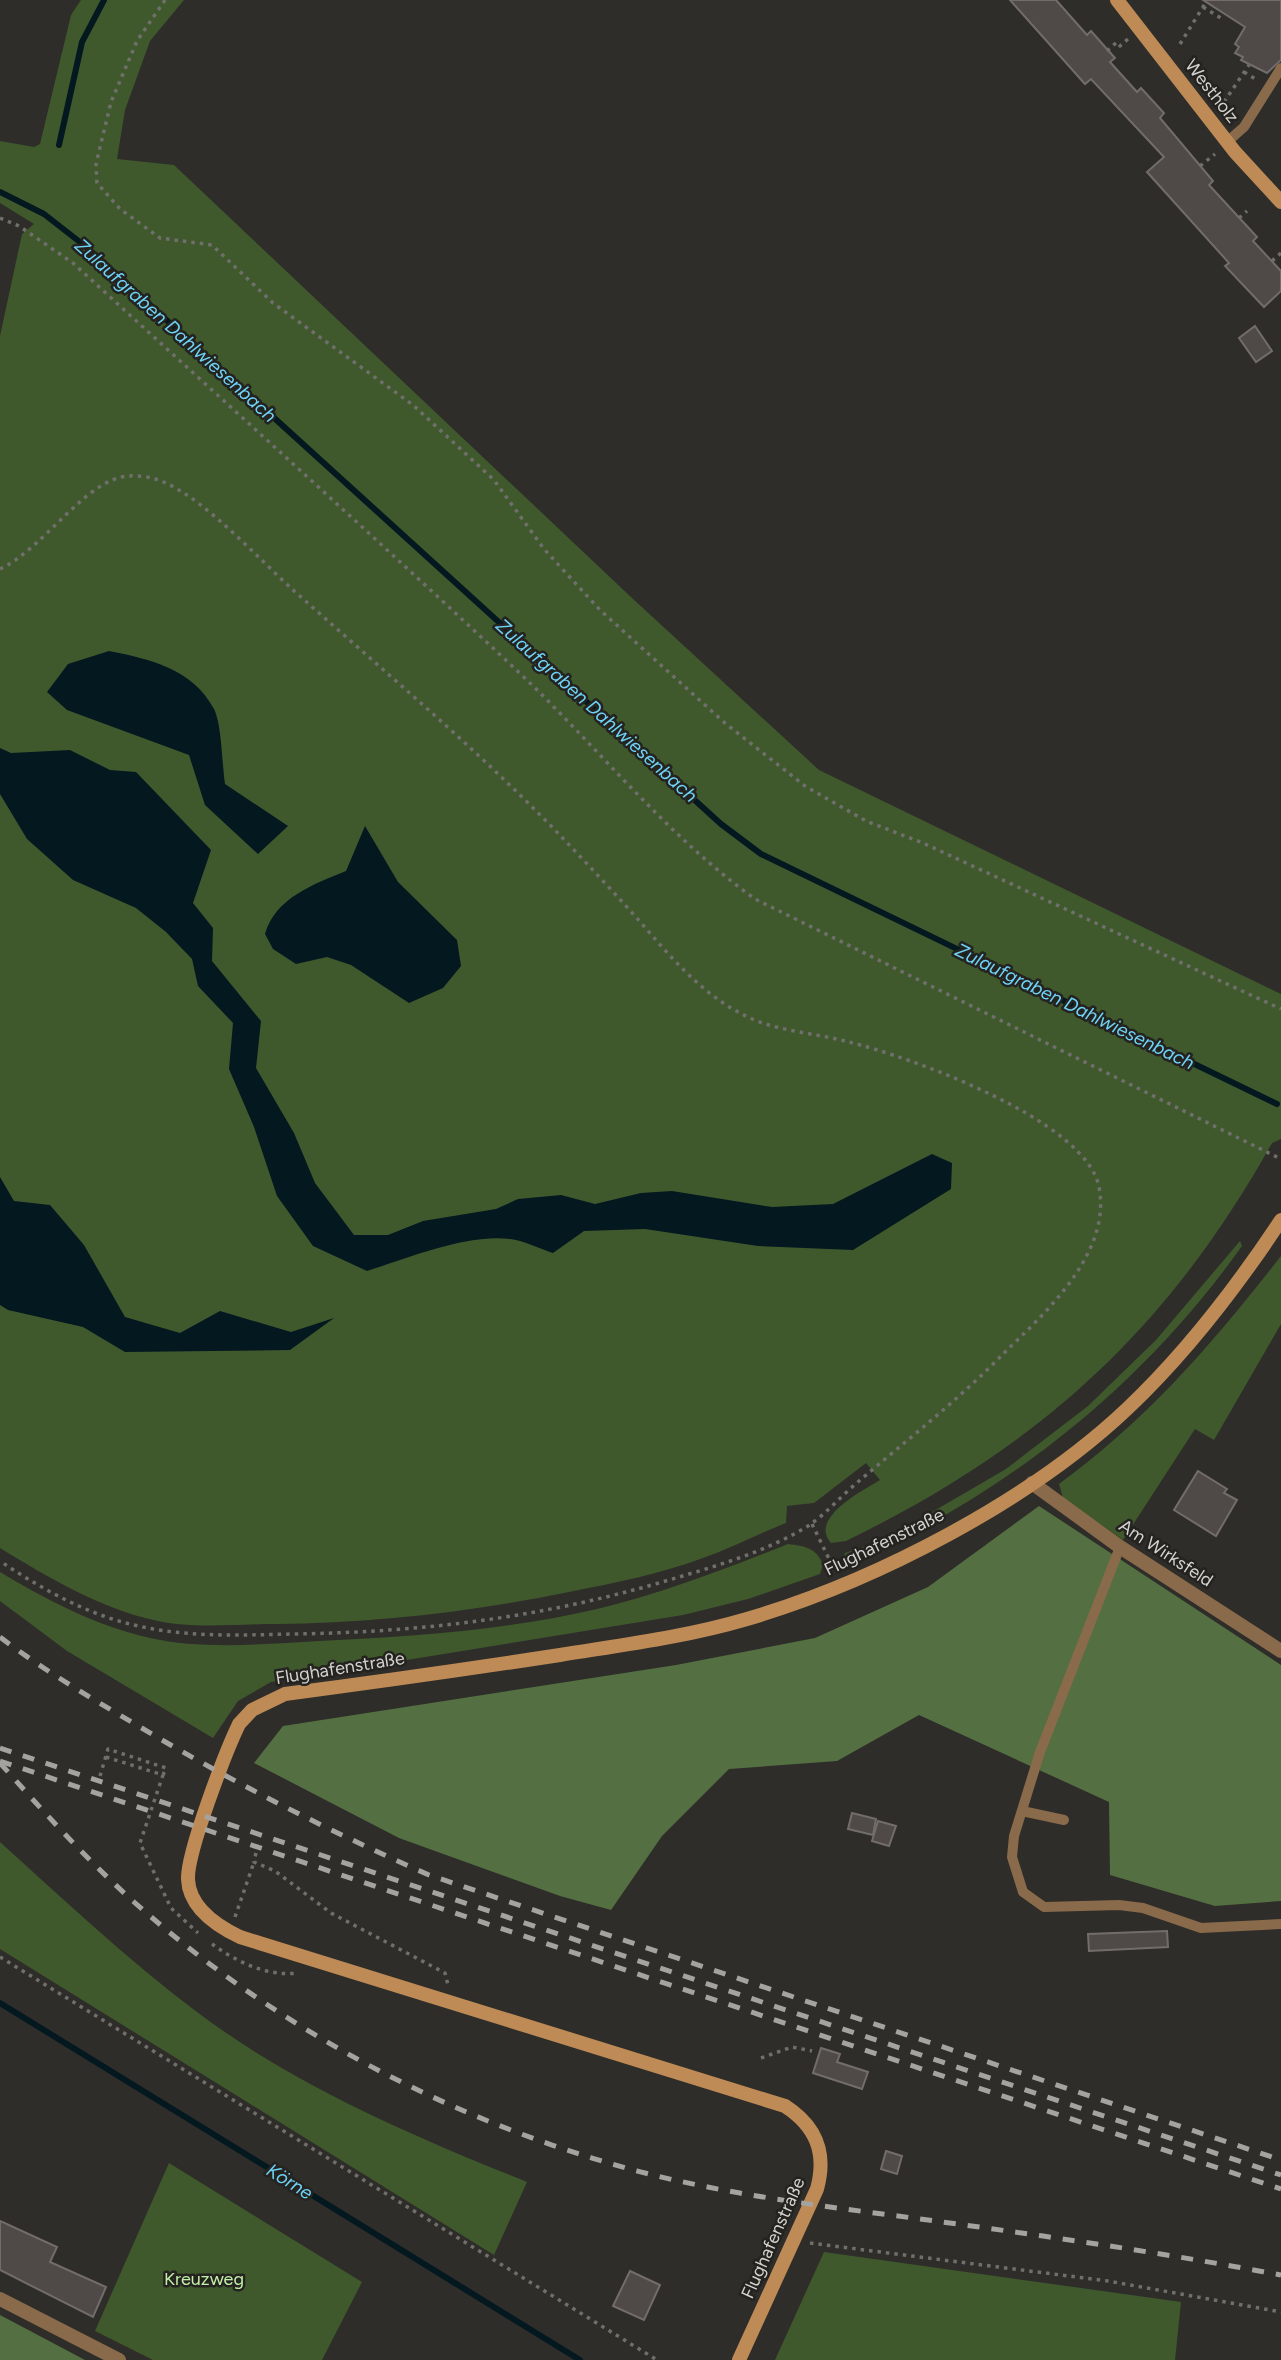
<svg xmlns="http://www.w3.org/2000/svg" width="1281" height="2360" viewBox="0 0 1281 2360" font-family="Figtree,sans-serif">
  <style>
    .green { fill: #3f592d }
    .forest { fill: #547042 }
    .water { fill: #041820 }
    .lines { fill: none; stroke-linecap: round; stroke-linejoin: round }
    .stream { stroke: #041820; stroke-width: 6 }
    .building { fill: #4f4948; stroke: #726d6b; stroke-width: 2 }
    .path { stroke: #706f6b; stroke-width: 3.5; stroke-dasharray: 3.5 5; stroke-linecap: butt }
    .lane { stroke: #896a4a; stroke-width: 10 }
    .street { stroke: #896a4a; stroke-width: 14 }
    .secondary { stroke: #be8b56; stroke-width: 14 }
    .rail { stroke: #a4a3a0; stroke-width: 5; stroke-dasharray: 12 12; stroke-linecap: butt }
    .labels { text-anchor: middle; stroke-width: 5; stroke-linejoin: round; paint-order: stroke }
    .street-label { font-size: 18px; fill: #d3d2cf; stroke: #24231f }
    .park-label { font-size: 18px; fill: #c3f0a8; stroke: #24231f }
    .water-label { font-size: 19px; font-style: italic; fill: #6ed3f7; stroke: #24231f }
  </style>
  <rect width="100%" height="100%" fill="#2e2d29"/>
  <g class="green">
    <path d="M 81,0 L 184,0 L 150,41 L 125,110 L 117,159 L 174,165 L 632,598 L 819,770 L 1281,994 L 1281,1139 L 1272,1143 C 1167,1331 1039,1447 846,1541 L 831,1543 C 808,1518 864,1490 880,1480 L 866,1463 L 814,1503 L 787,1506 L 786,1523 C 758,1534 731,1548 703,1558 C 660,1574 614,1583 569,1592 C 472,1612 374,1623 275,1624 C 237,1624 195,1629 158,1621 C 101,1609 49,1578 0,1548 L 0,336 L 22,234 L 34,224 L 0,203 L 0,141 L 34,147 L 40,144 L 71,15 Z"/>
    <path d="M 1240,1241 L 1242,1246 C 1144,1384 1010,1492 855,1561 L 844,1557 L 845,1553 L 872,1544 L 915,1522 L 1006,1469 L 1088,1406 L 1156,1340 Z"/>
    <path d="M 1281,1256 L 1281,1324 L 1214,1440 L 1195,1429 L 1123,1540 L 1063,1498 L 1059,1484 C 1150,1417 1212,1344 1281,1256 Z"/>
    <path d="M 788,1544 C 805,1546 817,1548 823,1565 L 820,1574 L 748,1599 L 683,1615 L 271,1682 L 238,1701 L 213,1738 L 67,1651 L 0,1601 L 0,1572 C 47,1600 96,1626 150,1638 C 204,1650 263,1644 319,1641 C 412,1637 506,1630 597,1609 C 663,1593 725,1569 788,1544 Z"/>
    <path d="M 0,1842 C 64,1900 128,1960 197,2012 C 295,2086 413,2136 527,2182 L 494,2255 L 0,1949 Z"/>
    <polygon points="169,2163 362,2282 322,2360 153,2360 95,2331"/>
    <polygon points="824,2252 1181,2302 1175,2360 775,2360"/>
  </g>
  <g class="forest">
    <polygon points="1039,1506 1281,1665 1281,1901 1215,1906 1110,1875 1109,1802 919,1715 837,1761 729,1769 662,1836 611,1910 560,1896 399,1838 254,1763 283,1726 676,1665 815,1638 928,1587"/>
    <polygon points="0,2315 85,2360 0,2360"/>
  </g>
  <g class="water">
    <path d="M 109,651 C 149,659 192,668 214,709 C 222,725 222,765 225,784 L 288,826 L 258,854 L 205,805 L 189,755 L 67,710 L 47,692 L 68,664 Z"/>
    <path d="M 0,748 L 11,753 L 70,750 L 110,770 L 136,772 L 211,850 L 193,903 L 213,928 L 212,961 L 261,1021 L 256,1068 L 294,1133 L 315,1183 L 354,1235 L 388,1235 L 423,1221 L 496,1209 L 518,1199 L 561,1195 L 595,1204 L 641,1193 L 672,1191 L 772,1207 L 833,1204 L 932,1154 L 952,1163 L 951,1189 L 853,1250 L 758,1246 L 645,1229 L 584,1231 L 553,1253 C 541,1249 529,1243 516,1240 C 473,1231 408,1258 367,1271 L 313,1246 L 277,1196 L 254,1127 L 229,1069 L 233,1023 L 198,986 L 192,959 L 166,932 L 136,908 L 73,880 L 27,839 L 0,794 Z"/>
    <path d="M 365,826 L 398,882 L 457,940 L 461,966 L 443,988 L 409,1003 L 351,965 L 327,957 L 296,964 L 273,949 L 265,934 C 275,898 314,884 346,871 Z"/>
    <polygon points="0,1177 14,1201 50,1205 84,1245 125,1317 180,1333 220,1311 291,1332 334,1318 290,1350 125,1352 83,1327 8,1310 0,1305"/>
  </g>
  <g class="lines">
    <g class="stream">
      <polyline points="59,145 82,42 104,0"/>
      <polyline points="0,192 44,214 85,246 721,824 761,854 1277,1104"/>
      <polyline points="0,2003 580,2360"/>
    </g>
  </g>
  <g class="building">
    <polygon points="1010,0 1056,0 1087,35 1091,31 1106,48 1115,58 1110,62 1137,92 1141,88 1164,113 1160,118 1213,181 1209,185 1257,237 1253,241 1281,271 1281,291 1264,307 1225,266 1229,263 1147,172 1164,157 1091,79 1085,84"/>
    <polygon points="1203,0 1281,0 1281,60 1267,73 1241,60 1243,57 1235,53 1239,47 1235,44 1245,27"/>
    <polygon points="1255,326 1272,351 1256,362 1239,338"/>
    <polygon points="1198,1471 1227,1489 1224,1493 1237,1500 1216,1536 1174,1510"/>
    <polygon points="852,1813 876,1819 873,1835 848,1829"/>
    <polygon points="878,1821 896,1826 889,1846 872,1841"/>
    <polygon points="1167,1931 1168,1947 1089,1951 1088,1934"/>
    <polygon points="821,2048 840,2054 837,2062 868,2072 862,2089 813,2073"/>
    <polygon points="886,2151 902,2156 897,2174 881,2169"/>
    <polygon points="0,2221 57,2247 50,2262 106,2287 93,2317 0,2270"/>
    <polygon points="630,2271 660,2285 644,2320 613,2306"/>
  </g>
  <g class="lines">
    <g class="path">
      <polyline points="165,0 137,41 111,102 96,164 97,183 120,209 160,238 212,245 273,303 413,405 494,480 544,549 600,610 726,724 805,786 866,821 923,843 1281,1009"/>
      <polyline points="1203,7 1224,20"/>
      <polyline points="1180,44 1206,2"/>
      <polyline points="1107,51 1117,42 1120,46 1128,39"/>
      <polyline points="1244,72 1257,80"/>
      <polyline points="1224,102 1249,65"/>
      <polyline points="1200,166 1215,154"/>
      <path d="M 0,218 L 19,226 L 73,263 C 219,397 366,529 510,664 C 593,741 663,833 755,899 L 1281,1159"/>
      <polyline points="1239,218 1247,211"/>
      <polyline points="1272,261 1281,253"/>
      <path d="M 0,569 C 44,549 86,478 129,476 C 142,475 156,478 168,484 C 208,503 258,558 292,589 C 379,667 470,743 552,827 C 580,856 608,886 635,916 C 671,957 705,1000 757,1021 C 786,1032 819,1034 849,1042 C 910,1057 1086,1120 1099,1187 C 1112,1254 1044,1314 1001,1356 C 957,1401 907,1440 859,1481 C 842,1495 826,1514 808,1526 C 766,1552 716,1566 669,1580 C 545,1617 425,1632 295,1634 C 240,1635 188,1638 134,1625 C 86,1614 40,1588 0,1561"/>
      <polyline points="812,1524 834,1569"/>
      <polyline points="106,1757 163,1775 140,1843 171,1908 198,1933"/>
      <polyline points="100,1776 108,1749 166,1768 163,1775"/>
      <polyline points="256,1853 254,1862 275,1871 331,1913 445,1973 448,1985"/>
      <polyline points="235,1917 254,1862"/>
      <path d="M 212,1944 C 237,1962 268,1977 298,1973"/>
      <polyline points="0,1957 657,2360"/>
      <polyline points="761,2058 792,2047 812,2051"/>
      <polyline points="810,2243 1108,2281 1281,2312"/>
    </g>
    <g class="lane">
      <polyline points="1227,142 1244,127 1281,68"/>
      <polyline points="1120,1547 1040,1752 1014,1836 1012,1857 1023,1892 1044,1907 1119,1905 1143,1908 1201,1928 1281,1924"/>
      <polyline points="1022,1811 1064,1820"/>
    </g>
    <g class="street">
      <polyline points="1032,1483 1120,1547 1281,1651"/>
      <polyline points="0,2299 119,2360"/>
    </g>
    <g class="secondary">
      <polyline points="1117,0 1235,152 1281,202"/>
      <path d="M 739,2360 L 817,2189 C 827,2153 816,2126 785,2106 L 240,1937 C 217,1926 189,1907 188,1879 C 187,1852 226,1751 239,1724 L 252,1710 L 285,1694 C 377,1682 468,1669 560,1655 C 622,1645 686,1637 747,1619 C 876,1581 1030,1501 1128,1408 C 1187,1352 1236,1288 1281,1220"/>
    </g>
    <g class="rail">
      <path d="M 0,1637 C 42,1669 89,1697 135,1724 C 230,1781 327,1830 429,1875 L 1281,2160"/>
      <polyline points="0,1748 1281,2175"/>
      <polyline points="0,1761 1281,2189"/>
      <path d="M 0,1763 C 43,1811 86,1859 134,1902 C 271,2024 436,2113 612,2164 C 715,2194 823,2206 928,2220 C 1046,2236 1164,2253 1281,2275"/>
    </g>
  </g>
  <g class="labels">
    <g class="street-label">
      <text transform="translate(1212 91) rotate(52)" y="6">Westholz</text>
      <text transform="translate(884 1542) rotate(-26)" y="6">Flughafenstraße</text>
      <text transform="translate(1166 1553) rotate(33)" y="6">Am Wirksfeld</text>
      <text transform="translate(340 1668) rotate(-9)" y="6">Flughafenstraße</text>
      <text transform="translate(773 2238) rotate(-66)" y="6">Flughafenstraße</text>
    </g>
    <g class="park-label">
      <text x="204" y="2285">Kreuzweg</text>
    </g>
    <g class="water-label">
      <text transform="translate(176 330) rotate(42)" y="7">Zulaufgraben Dahlwiesenbach</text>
      <text transform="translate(597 710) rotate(42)" y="7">Zulaufgraben Dahlwiesenbach</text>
      <text transform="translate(1075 1006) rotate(26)" y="7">Zulaufgraben Dahlwiesenbach</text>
      <text transform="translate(290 2181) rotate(32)" y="7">Körne</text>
    </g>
  </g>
</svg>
